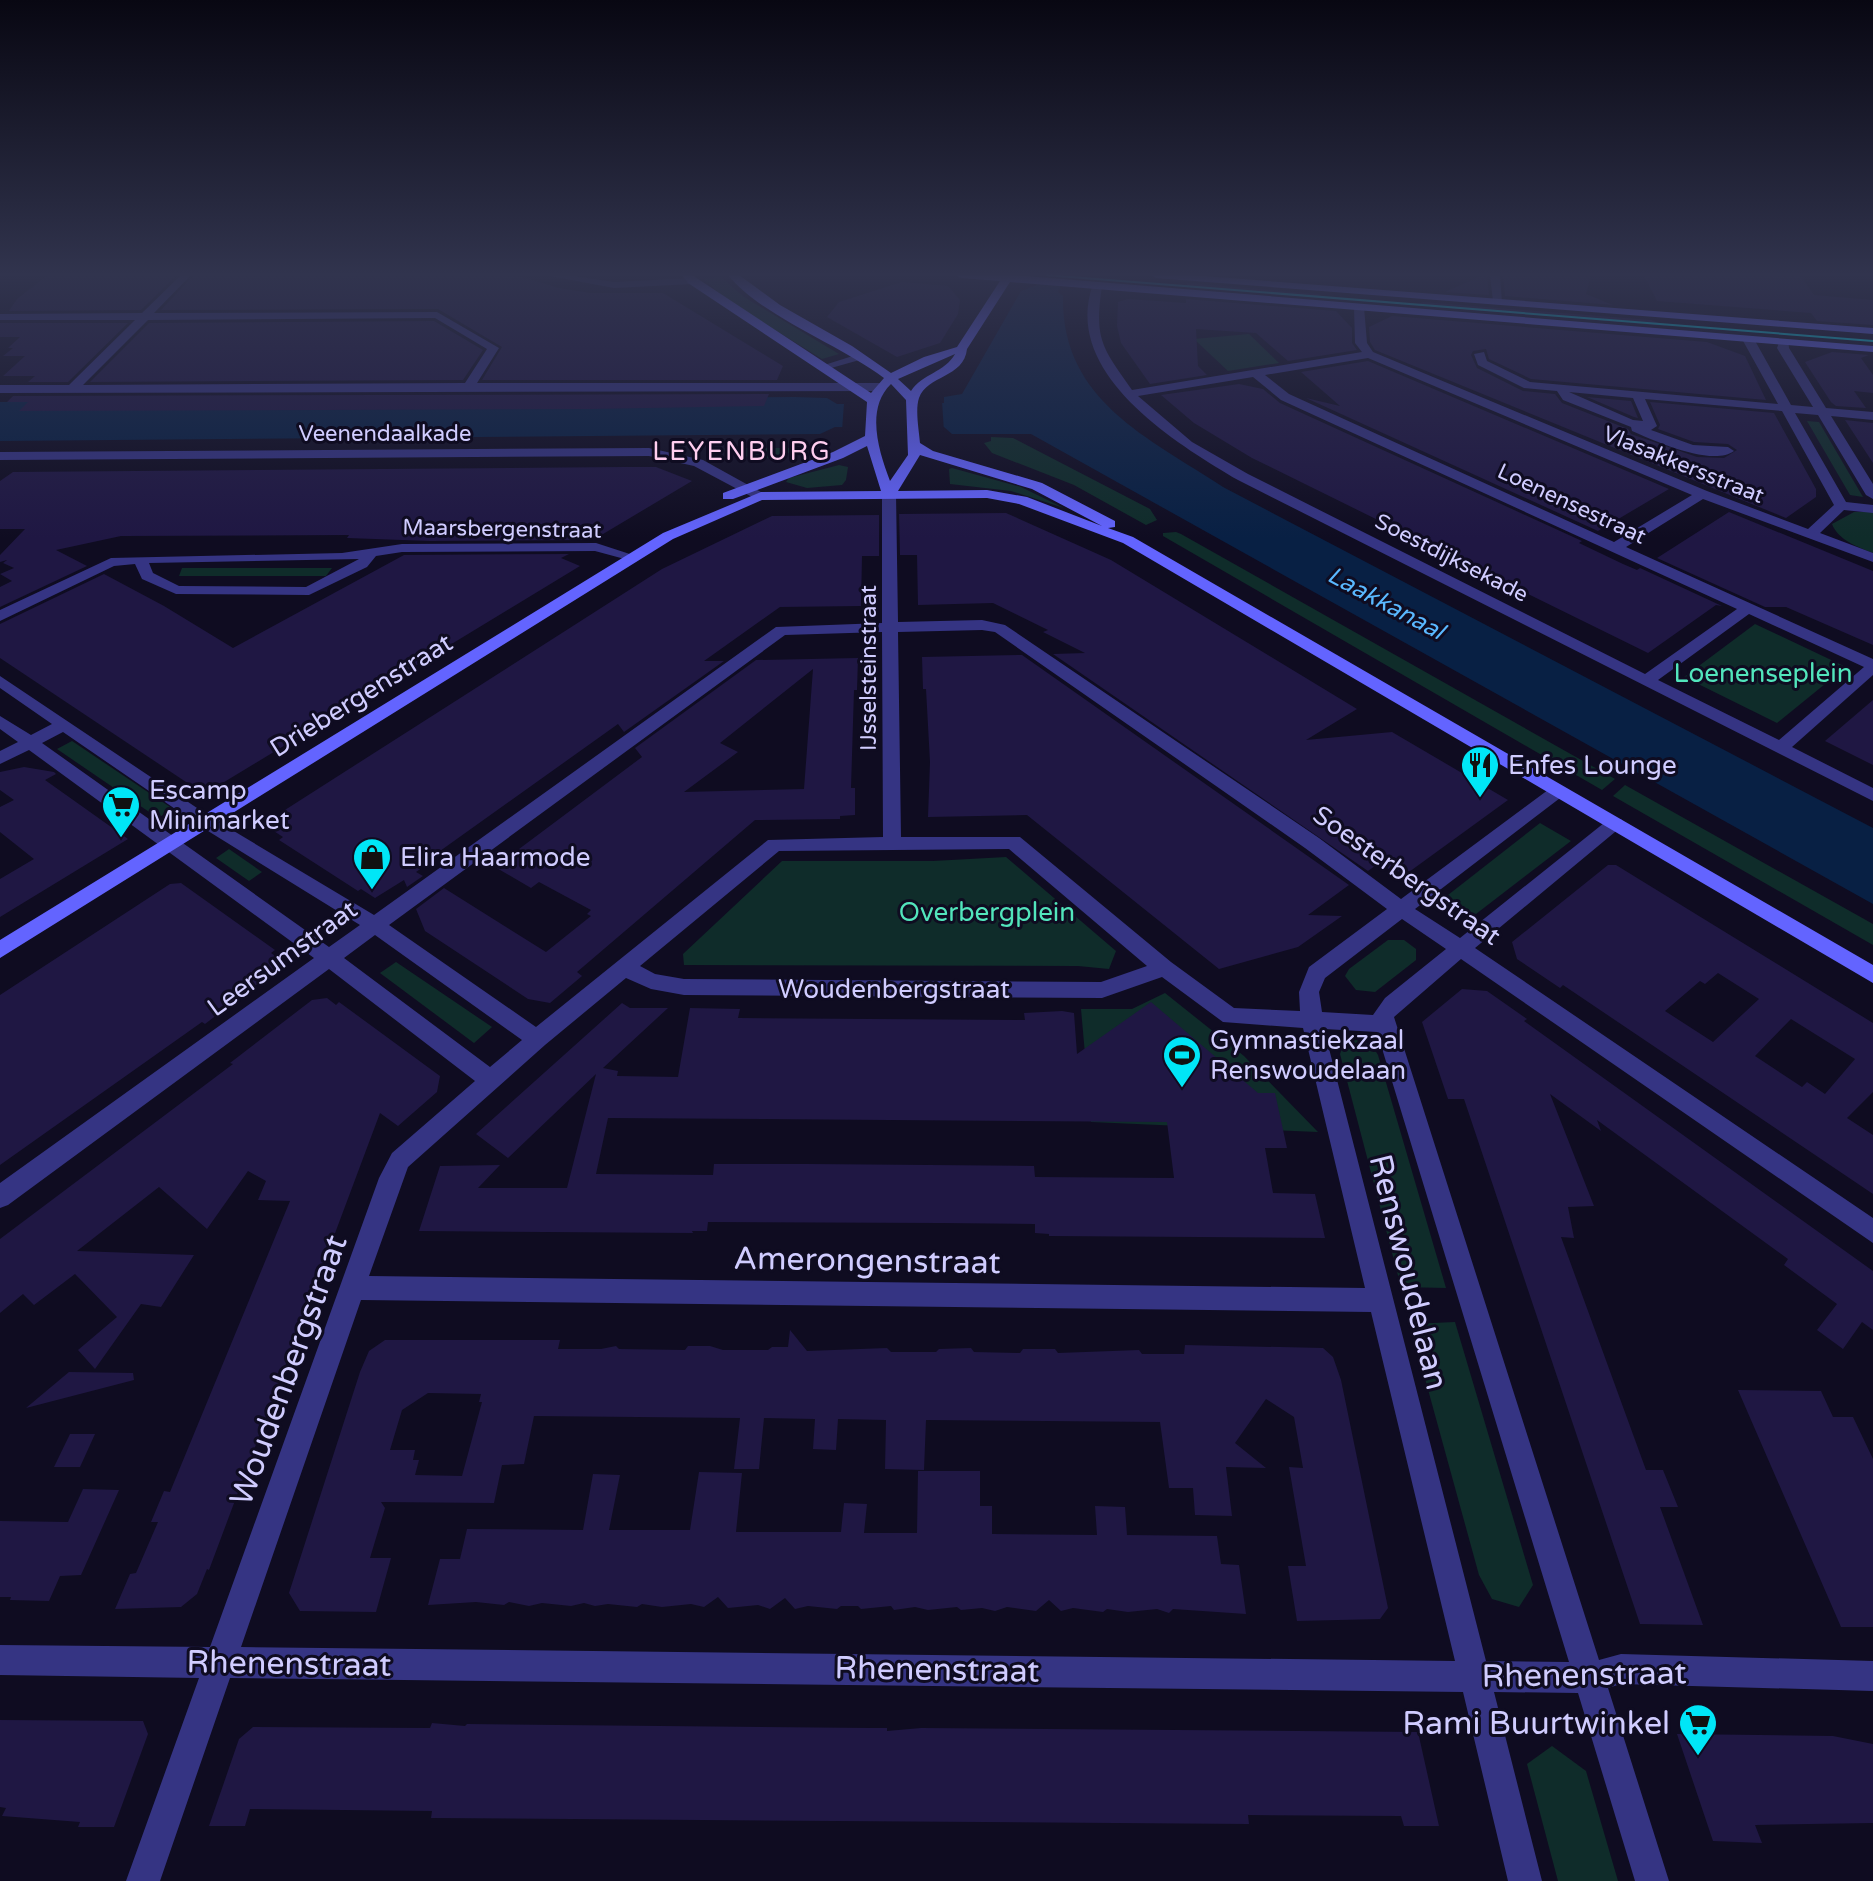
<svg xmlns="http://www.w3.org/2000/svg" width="1873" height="1881" viewBox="0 0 1873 1881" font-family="'Varela Round',sans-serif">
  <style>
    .green { fill: #0f2c2a }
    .water { fill: #082044 }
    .pier { fill: #0f0c21 }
    .building { fill: #1f1743; fill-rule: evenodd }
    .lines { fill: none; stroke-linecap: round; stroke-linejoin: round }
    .street { fill: #353483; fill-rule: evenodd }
    .secondary { fill: #6364ff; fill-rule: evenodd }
    .tram { stroke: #00e6f7; stroke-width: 2 }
    .labels { text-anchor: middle; stroke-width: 6; stroke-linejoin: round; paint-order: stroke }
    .far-street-label { font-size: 22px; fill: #d0ccff; stroke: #0f0c21 }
    .far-water-label { font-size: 24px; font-style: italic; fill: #5ab8ff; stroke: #0f0c21 }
    .far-quarter-label { font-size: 26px; letter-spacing: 2px; fill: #ffceef; stroke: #0f0c21 }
    .park-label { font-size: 26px; fill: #52e5bc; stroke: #0f0c21 }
    .street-label { font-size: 26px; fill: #d0ccff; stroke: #0f0c21 }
    .poi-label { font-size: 26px; fill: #d0ccff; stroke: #0f0c21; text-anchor: start }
    .near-street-label { font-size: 32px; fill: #d0ccff; stroke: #0f0c21 }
    .near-poi-label { font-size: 32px; fill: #d0ccff; stroke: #0f0c21; text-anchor: end }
  </style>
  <rect width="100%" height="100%" fill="#0f0c21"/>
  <g class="green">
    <polygon points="721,277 744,297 839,354 822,359 730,302 703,279"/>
    <polygon points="1249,334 1279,363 1228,371 1194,339"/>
    <polygon points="1807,421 1819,422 1863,497 1850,495"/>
    <polygon points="991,437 1013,438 1150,509 1157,520 1146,525 1074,485 992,453 984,443 991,441"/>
    <polygon points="724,448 794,448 796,451 760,460 724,451"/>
    <polygon points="839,465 848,467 846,480 842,485 807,488 786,482 789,478"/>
    <polygon points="952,468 1021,487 1064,508 1011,491 950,484 949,469"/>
    <path d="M 1854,512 L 1873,512 L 1873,553 C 1858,547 1838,540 1832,524 Z"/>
    <polygon points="1176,532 1181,534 1615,779 1602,790 1163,536 1163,533"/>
    <polygon points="182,568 332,568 326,576 179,576"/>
    <polygon points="1755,624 1846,667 1777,723 1684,677"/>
    <polygon points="72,741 173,809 158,818 57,749"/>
    <polygon points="1625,785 1873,924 1873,945 1613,796"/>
    <polygon points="1540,823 1571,841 1476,914 1461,913 1449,905 1448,895"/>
    <polygon points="229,849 262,872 249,881 216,858"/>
    <polygon points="1006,857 1116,951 1109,969 1078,966 684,965 683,954 782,861 933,861"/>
    <polygon points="1388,940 1404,940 1416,949 1416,960 1375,992 1356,990 1345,976 1349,969"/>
    <polygon points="396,962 492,1027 474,1043 380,973"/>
    <polygon points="1165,993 1244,1056 1318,1132 1091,1122 1081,1009 1132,1009"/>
    <polygon points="1356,1040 1371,1044 1378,1055 1446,1288 1401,1287 1340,1054 1344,1043"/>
    <polygon points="1455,1322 1533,1585 1519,1607 1492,1599 1479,1575 1410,1324"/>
    <polygon points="1552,1746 1586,1771 1618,1881 1558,1881 1527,1764"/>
  </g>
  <path class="water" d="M 1066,275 L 1058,292 L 1063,296 C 1061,400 1147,437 1223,487 L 1873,828 L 1873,904 L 1031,434 L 952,434 L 944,427 L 835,427 L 820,434 L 0,441 L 0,402 L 795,397 L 827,398 L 837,404 L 944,403 L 944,397 L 962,394 L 1021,291 Z"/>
  <polygon class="pier" points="942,401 944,432 842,431 844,403"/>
  <g class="building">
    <polygon points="48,275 177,275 141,310 9,311 17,299"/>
    <polygon points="194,275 515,275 559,288 590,293 663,293 783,366 777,380 482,380 502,347 438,309 161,310"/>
    <polygon points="1483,275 1487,275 1489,295 1445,292"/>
    <polygon points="1503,275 1591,275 1586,294 1613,305 1505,296"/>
    <polygon points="1644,275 1800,275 1814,295 1873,300 1873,325 1817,321 1811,313 1657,301"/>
    <polygon points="902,282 948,286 960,300 958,314 940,343 897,357 827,317 839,302"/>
    <polygon points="1187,283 1319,294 1323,298 1187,286"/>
    <polygon points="1128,299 1186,303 1186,299 1336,311 1352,328 1352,343 1357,350 1288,361 1256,333 1196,329 1198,366 1207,375 1150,384 1121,343 1117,326 1118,302"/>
    <polygon points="1423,302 1651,320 1667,326 1416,305"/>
    <polygon points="1392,316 1707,342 1745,356 1766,400 1531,379 1489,359 1486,349 1473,351 1471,355 1477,368 1523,391 1555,394 1562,403 1628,429 1631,434 1697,457 1724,458 1737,450 1728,444 1694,442 1658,429 1660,425 1650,402 1774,413 1816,489 1816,497 1786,518 1375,350 1370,342 1369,327"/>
    <polygon points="434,321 483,350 463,380 90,382 149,323"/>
    <polygon points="0,323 128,323 68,382 28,382 35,376 3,376 25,356 3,356 13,348 8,348 20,337 0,337"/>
    <polygon points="1832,352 1869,355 1861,358 1873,375 1873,393 1854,391 1866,408 1836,406 1831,402 1805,362"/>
    <polygon points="1368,361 1669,489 1598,531 1306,398 1340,406 1301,372"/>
    <polygon points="1239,384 1263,389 1280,403 1582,541 1579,543 1623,564 1637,570 1640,568 1722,606 1716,605 1648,653 1252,458 1194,423 1161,395"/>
    <polygon points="769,394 764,406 590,409 19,411 28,402 7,402 13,396"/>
    <polygon points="1587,397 1631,401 1638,418 1634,417"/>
    <polygon points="1845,420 1873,423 1873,463"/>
    <polygon points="622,467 656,467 692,481 593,540 430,541 347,538 349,535 121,536 56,550 87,566 0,607 0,587 12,581 0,574 14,568 3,563 7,560 0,562 0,555 25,529 0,529 0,481 13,472"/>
    <polygon points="1729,512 1873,571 1873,645 1786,607 1765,607 1657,558"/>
    <polygon points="1006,513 1111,560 1357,709 1306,740 1392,732 1508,800 1409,872 1392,871 1379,863 1368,871 1053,654 1085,653 1043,632 1048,630 993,603 918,605 917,555 900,555 899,514"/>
    <polygon points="879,515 879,556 862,556 861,606 780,607 704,661 724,661 624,732 618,724 440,851 443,853 416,872 423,876 407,887 404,880 375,898 361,889 358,891 279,840 283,837 263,824 662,569 772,516"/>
    <polygon points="569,554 561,558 580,566 211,790 200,791 192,786 0,658 0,624 104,574 164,606 233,648 404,555"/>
    <polygon points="1022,655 1349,885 1308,915 1342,916 1298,947 1219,969 1027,815 928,817 930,762 926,689 923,689 922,657"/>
    <path d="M 858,658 L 857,690 L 854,690 L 851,788 L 855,788 L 855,815 L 840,816 L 840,819 L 755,820 L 577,972 L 582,976 L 550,1003 L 528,999 L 425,931 L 416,909 L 444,888 L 546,952 L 591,916 L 587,914 L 591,910 L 539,882 L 531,888 L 495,867 L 642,757 L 635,748 L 756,660 ZM 813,669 L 804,789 L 684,792 L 738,752 L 720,743 Z"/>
    <polygon points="1873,700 1873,765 1825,741"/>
    <polygon points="24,767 54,772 56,774 45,780 128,839 0,917 0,879 34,859 0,832 0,807 14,800 0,790 0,772"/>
    <path d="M 1608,865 L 1616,865 L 1642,881 L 1873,1023 L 1873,1092 L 1847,1118 L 1873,1135 L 1873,1194 L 1563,985 L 1560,988 L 1517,959 L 1512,942 ZM 1718,973 L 1759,999 L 1713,1042 L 1665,1011 L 1700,981 L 1705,984 ZM 1791,1019 L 1855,1059 L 1825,1094 L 1807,1082 L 1802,1087 L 1755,1056 Z"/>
    <polygon points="181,883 275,950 271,953 285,963 205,1024 202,1022 0,1165 0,995 170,884"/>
    <polygon points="1462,989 1487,991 1527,1019 1524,1021 1873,1271 1873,1330 1862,1322 1843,1349 1817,1330 1837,1304 1784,1265 1788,1259 1597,1120 1601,1131 1550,1094 1594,1206 1568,1207 1574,1238 1561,1237 1646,1470 1663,1470 1678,1507 1660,1507 1703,1625 1640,1624 1464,1099 1448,1099 1422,1022"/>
    <polygon points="327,998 336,1005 339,1002 440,1076 437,1092 398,1126 380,1113 209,1570 207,1569 197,1594 181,1607 115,1609 130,1574 136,1573 158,1522 151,1522 164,1491 170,1492 290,1201 258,1200 266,1181 248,1171 207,1229 159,1187 77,1251 194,1255 161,1307 141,1304 95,1369 78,1350 117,1317 75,1274 34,1305 23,1294 0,1313 0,1239 233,1064 230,1063 312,1000"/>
    <path d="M 1151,1002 L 1258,1093 L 1275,1093 L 1287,1148 L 1265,1148 L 1273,1193 L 1315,1194 L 1325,1238 L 1049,1236 L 1049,1234 L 1035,1233 L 1035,1224 L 941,1223 L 708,1222 L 707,1231 L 692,1231 L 693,1233 L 419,1231 L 440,1166 L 500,1165 L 478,1188 L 567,1188 L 596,1074 L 508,1158 L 476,1134 L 622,1003 L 630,1008 L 668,1008 L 603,1068 L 618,1071 L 617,1076 L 678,1077 L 690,1008 L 740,1009 L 738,1018 L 1025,1020 L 1024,1013 L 1062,1011 L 1074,1013 L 1077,1054 ZM 608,1118 L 1167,1122 L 1174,1178 L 1035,1177 L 1034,1166 L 809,1164 L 714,1164 L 713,1175 L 596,1174 Z"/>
    <path d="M 790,1330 L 807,1351 L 887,1348 L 891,1352 L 936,1352 L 939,1349 L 971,1348 L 974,1352 L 1020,1353 L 1023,1349 L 1055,1349 L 1058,1353 L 1139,1350 L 1142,1354 L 1184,1354 L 1185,1345 L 1323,1348 L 1333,1357 L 1341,1380 L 1388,1608 L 1380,1619 L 1297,1621 L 1288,1566 L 1306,1566 L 1289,1467 L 1303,1468 L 1294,1417 L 1266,1399 L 1235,1443 L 1266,1468 L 1226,1467 L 1232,1516 L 1195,1515 L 1193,1488 L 1169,1488 L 1160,1422 L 926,1420 L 924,1470 L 885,1469 L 886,1420 L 838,1419 L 836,1450 L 813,1449 L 815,1419 L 764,1418 L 759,1469 L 734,1469 L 740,1418 L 534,1416 L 524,1464 L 502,1465 L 494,1503 L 381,1502 L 385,1508 L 370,1558 L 391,1558 L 376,1612 L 300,1611 L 289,1593 L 360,1372 L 369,1351 L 385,1340 L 560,1340 L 558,1349 L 601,1349 L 616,1346 L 619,1349 L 685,1350 L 688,1346 L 710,1346 L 723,1350 L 768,1350 L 772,1347 L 788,1347 ZM 428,1393 L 481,1394 L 479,1402 L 482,1402 L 462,1476 L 415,1475 L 419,1460 L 413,1460 L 415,1450 L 390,1450 L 402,1410 Z"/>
    <polygon points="69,1372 133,1373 134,1380 26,1408"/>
    <polygon points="1738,1390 1821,1391 1833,1417 1853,1417 1873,1459 1873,1627 1841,1627"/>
    <polygon points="70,1434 95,1434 80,1467 54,1467"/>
    <polygon points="918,1471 980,1471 980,1506 992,1506 992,1534 1097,1535 1095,1506 1125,1507 1127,1535 1217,1536 1221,1564 1239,1565 1246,1614 1173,1609 1169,1613 1157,1609 1128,1612 1107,1609 1103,1612 1073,1608 1061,1611 1049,1600 1036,1611 1007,1607 995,1611 982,1608 961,1610 957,1607 928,1610 915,1607 894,1610 891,1606 861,1609 858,1606 841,1606 837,1609 808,1606 795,1609 785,1598 770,1609 758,1605 728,1608 718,1597 704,1607 691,1604 662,1607 642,1604 637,1607 608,1604 595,1606 584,1603 571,1606 542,1603 529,1606 509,1602 504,1605 476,1602 428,1605 440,1559 460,1559 467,1529 583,1530 593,1474 620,1475 609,1530 690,1530 699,1472 742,1473 736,1532 841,1532 844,1503 867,1504 864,1533 917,1533"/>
    <polygon points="83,1489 119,1490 81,1575 60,1576 49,1601 10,1600 11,1597 0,1597 0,1521 68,1522"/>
    <polygon points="0,1720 143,1721 148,1734 114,1827 78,1827 80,1822 2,1816 6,1808 0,1807"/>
    <polygon points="432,1723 465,1726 467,1724 871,1728 887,1728 887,1731 921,1728 1418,1732 1439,1826 1404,1826 1401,1816 1248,1815 1249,1824 431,1818 432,1811 250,1809 245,1826 209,1826 239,1739 253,1727 430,1728"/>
    <polygon points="1677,1734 1833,1736 1873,1744 1873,1823 1755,1825 1762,1843 1713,1841"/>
  </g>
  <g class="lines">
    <g class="street">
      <path d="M 181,275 L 191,275 L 154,313 L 437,312 L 499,348 L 477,383 L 879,383 L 885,387 L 879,391 L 0,393 L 0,385 L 69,385 L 135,320 L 0,320 L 0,314 L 142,313 ZM 435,318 L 487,349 L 465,383 L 83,385 L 148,320 Z"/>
      <polygon points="545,275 567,275 614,282 692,278 697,281 692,284 614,288"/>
      <polygon points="1490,275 1500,275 1502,303 1493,301"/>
      <path d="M 1093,284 L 1102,286 C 1094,340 1102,347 1132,390 L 1362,352 L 1355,343 L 1354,307 L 1359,304 L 1364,307 L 1367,343 L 1373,352 L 1707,491 L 1808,529 L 1834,505 L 1782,411 L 1645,399 L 1657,426 L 1651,430 L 1693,445 L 1728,447 L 1734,451 C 1712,467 1655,441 1632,431 L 1631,427 L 1563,400 L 1557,391 L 1524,388 L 1478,365 L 1474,354 L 1484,352 L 1487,361 L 1530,382 L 1778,404 L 1742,339 L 1748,336 L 1754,339 L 1791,405 L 1813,407 L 1777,348 L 1780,340 L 1788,340 L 1789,348 L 1826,408 L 1873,412 L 1873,420 L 1831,416 L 1873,484 L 1873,499 L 1866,495 L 1818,415 L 1795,413 L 1846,502 L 1873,505 L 1873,513 L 1844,510 L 1820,533 L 1873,553 L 1873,562 L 1703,499 L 1626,547 L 1873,659 L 1873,675 L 1792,747 L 1873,788 L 1873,801 L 1238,480 C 1174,442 1061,373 1093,284 ZM 1368,358 L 1692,495 L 1614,542 L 1289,394 L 1265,375 ZM 1253,377 L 1281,400 L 1737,609 L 1645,674 L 1248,474 L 1192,442 L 1138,396 ZM 1569,392 L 1633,398 L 1643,421 L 1633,420 ZM 1749,614 L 1864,667 L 1779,740 L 1658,680 Z"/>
      <polygon points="859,354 865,357 863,359 824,370 818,367"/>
      <polygon points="649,448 703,460 768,496 756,499 694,466 649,456 0,460 0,452"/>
      <path d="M 889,490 L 896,494 L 898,622 L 982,620 L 1005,625 L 1319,838 L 1401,899 L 1552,787 L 1564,787 L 1567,791 L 1564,795 L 1415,909 L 1460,938 L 1609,819 L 1621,819 L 1624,823 L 1621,827 L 1475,948 L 1873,1218 L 1873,1243 L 1461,959 L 1394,1017 L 1599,1660 L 1621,1654 L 1873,1661 L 1873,1691 L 1621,1684 L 1608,1688 L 1669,1881 L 1635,1881 L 1578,1693 L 1494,1692 L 1542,1881 L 1508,1881 L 1463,1692 L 230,1678 L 160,1881 L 126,1881 L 199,1678 L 0,1675 L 0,1645 L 210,1647 L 379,1178 L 392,1153 L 475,1081 L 329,969 L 8,1205 L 0,1208 L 0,1183 L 314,958 L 29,750 L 0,764 L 0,751 L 18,742 L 0,729 L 0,716 L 31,735 L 52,724 L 0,688 L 0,676 L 212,818 L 374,915 L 776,627 L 882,623 L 882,494 ZM 982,630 L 995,632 L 1305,848 L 1387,909 L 1309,967 L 1299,992 L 1300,1011 L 1234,1008 L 1171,962 L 1020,837 L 901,837 L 898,632 ZM 882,632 L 883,837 L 768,840 L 536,1027 L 389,925 L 785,635 ZM 63,732 L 200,826 L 360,925 L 329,947 L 42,743 ZM 1009,849 L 1147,966 L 1101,982 L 684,979 L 655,974 L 640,966 L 779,851 ZM 1402,919 L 1446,949 L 1385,998 L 1373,1015 L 1322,1012 L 1319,992 L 1325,978 ZM 375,935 L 522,1040 L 490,1067 L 344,958 ZM 1162,977 L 1223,1022 L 1303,1028 L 1365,1288 L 369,1276 L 408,1167 L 545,1045 L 626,978 L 651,989 L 684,995 L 1102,998 ZM 1324,1029 L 1377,1032 L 1569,1662 L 1486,1661 ZM 361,1300 L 1371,1312 L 1455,1661 L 241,1647 Z"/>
      <path d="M 596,543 L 639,557 L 632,561 L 595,551 L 402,552 L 376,556 L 367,567 L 309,595 L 176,594 L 142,579 L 135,564 L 114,566 L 0,621 L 0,610 L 111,558 L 342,553 L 402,544 ZM 359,559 L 306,587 L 179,586 L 153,573 L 149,563 Z"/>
    </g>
    <g class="secondary">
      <path d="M 682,275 L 692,275 L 871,393 L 884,378 C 839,344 761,316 728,275 L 739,275 L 780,305 L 852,346 L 891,373 L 924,357 L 957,347 L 1000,281 L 961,278 L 956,275 L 1014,275 L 1873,346 L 1873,352 L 1010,282 L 967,349 C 964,378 927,375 919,398 C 915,410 919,430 920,443 L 933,451 L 1042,483 L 1115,521 L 1115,527 L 1108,528 L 1133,537 L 1873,965 L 1873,983 L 1123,543 L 1019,504 L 987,498 L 762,500 L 673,539 L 0,958 L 0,940 L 663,533 L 761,492 L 881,491 L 867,446 L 843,458 L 733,499 L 723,499 L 723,493 L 833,452 L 865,436 L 867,402 L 688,283 ZM 955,354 C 945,372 922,374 911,391 L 898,379 ZM 891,384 L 906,400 L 908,455 L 890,481 C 879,452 865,409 891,384 ZM 920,455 L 1032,489 L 1102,526 L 1027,497 L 987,490 L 898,491 Z"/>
      <polygon points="1151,275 1190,275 1873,328 1873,334 1156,278"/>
    </g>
    <polyline class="tram" points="1046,275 1873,341"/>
  </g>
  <linearGradient id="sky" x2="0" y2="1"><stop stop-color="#080712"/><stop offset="0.51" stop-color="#31344e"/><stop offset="1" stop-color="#31344e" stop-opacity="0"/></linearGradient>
  <rect width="1873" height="538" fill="url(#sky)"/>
  <defs>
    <g id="restaurant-pin" transform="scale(2)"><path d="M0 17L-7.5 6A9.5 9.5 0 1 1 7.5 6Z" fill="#00e6f7" stroke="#0f0c21"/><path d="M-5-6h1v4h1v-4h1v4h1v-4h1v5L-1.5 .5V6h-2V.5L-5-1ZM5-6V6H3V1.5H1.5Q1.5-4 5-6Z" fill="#111"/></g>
    <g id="supermarket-pin" transform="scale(2)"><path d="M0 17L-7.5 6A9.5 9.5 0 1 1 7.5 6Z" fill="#00e6f7" stroke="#0f0c21"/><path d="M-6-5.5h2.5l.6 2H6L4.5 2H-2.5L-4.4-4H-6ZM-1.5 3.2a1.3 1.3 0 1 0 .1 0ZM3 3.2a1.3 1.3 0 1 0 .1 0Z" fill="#111"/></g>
    <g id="shop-pin" transform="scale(2)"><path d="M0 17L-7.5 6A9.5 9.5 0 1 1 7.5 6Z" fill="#00e6f7" stroke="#0f0c21"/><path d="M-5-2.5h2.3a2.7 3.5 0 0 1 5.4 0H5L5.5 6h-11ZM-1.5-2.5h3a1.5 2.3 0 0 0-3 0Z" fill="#111"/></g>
    <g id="stadium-pin" transform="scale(2)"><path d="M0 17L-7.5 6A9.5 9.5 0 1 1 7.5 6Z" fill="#00e6f7" stroke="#0f0c21"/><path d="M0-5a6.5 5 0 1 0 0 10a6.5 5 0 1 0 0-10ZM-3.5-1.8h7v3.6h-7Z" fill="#111"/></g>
  </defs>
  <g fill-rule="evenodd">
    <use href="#restaurant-pin" x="1480" y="765"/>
    <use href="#supermarket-pin" x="121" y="805"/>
    <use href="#shop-pin" x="372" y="857"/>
    <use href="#stadium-pin" x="1182" y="1055"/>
    <use href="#supermarket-pin" x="1698" y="1723"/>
  </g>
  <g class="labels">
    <g class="far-street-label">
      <text x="385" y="441">Veenendaalkade</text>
      <text transform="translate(1684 464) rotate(22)" y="8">Vlasakkersstraat</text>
      <text transform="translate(1572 503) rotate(25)" y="8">Loenensestraat</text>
      <text transform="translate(502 528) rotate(1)" y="8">Maarsbergenstraat</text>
      <text transform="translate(1452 557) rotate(27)" y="8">Soestdijksekade</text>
      <text transform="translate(868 668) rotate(-90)" y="8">IJsselsteinstraat</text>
    </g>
    <g class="far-water-label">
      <text transform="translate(1386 603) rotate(28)" y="8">Laakkanaal</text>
    </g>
    <g class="far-quarter-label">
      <text x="742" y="460">LEYENBURG</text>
    </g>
    <g class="park-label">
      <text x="1763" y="682">Loenenseplein</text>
      <text x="987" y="921">Overbergplein</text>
    </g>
    <g class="street-label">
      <text transform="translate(361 695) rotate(-32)" y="9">Driebergenstraat</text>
      <text transform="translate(1407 875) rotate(35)" y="9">Soesterbergstraat</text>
      <text transform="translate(282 958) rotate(-36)" y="9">Leersumstraat</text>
      <text x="894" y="998">Woudenbergstraat</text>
    </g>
    <g class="poi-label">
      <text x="1508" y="774">Enfes Lounge</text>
      <text x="149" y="799">Escamp<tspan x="149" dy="30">Minimarket</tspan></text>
      <text x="400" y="866">Elira Haarmode</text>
      <text x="1210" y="1049">Gymnastiekzaal<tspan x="1210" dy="30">Renswoudelaan</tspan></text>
    </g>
    <g class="near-street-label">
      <text transform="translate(867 1260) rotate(1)" y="11">Amerongenstraat</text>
      <text transform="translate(1409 1272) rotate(76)" y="11">Renswoudelaan</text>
      <text transform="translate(288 1370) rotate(-70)" y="11">Woudenbergstraat</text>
      <text transform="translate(289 1663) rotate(1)" y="11">Rhenenstraat</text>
      <text transform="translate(937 1669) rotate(1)" y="11">Rhenenstraat</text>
      <text transform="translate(1584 1674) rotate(-1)" y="11">Rhenenstraat</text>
    </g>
    <g class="near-poi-label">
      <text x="1670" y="1734">Rami Buurtwinkel</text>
    </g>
  </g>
</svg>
